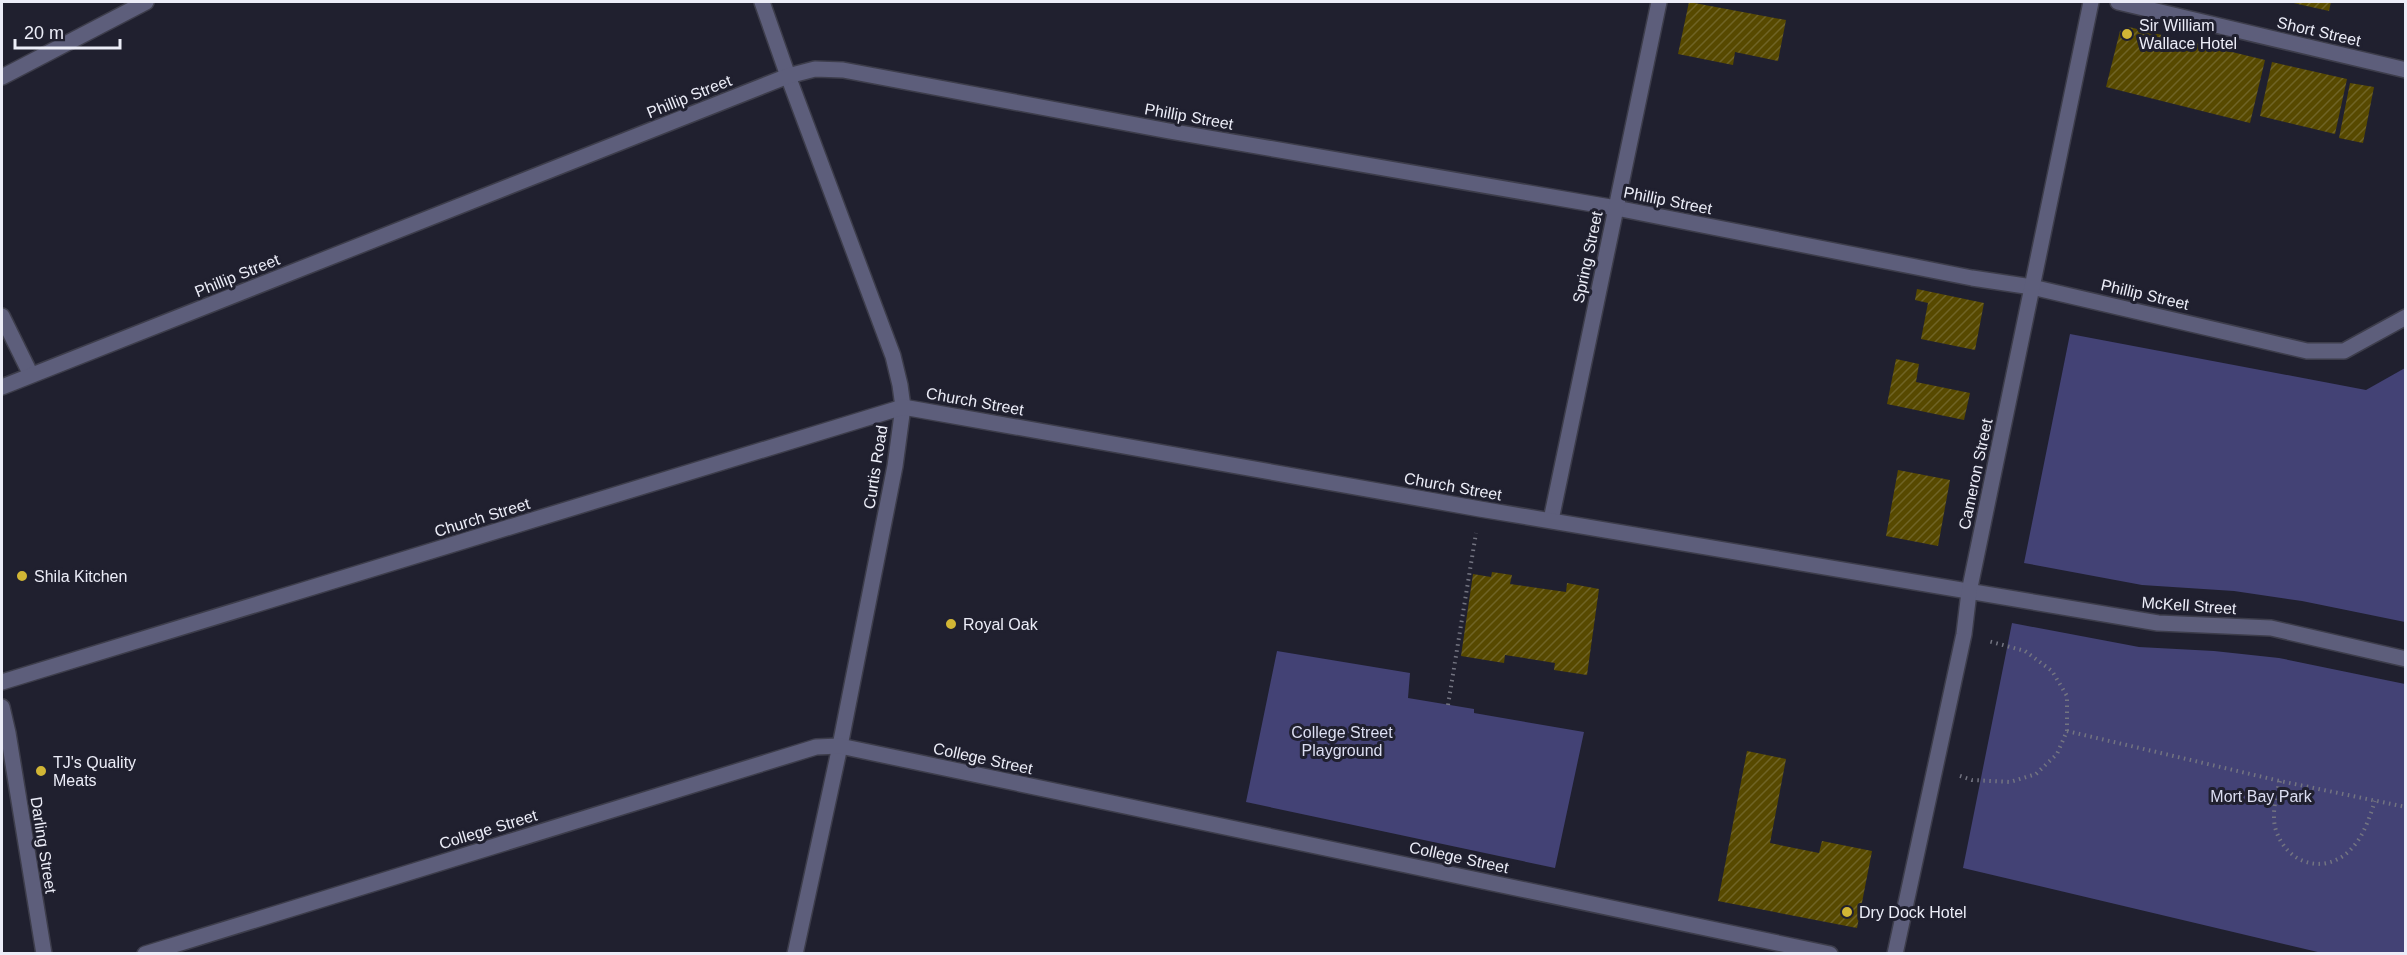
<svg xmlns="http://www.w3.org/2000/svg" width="2407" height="955" viewBox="0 0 2407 955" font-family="Arial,sans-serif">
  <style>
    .park { fill: #434275 }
    .building { fill: url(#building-hatch) }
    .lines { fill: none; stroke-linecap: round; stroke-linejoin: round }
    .service-casing { stroke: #3d3d4b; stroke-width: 18 }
    .minor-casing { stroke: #3d3d4b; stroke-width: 18 }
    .tertiary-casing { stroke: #3d3d4b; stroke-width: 18 }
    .path { stroke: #737481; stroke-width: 4; stroke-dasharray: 1.5 4.5; stroke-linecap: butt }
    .service { stroke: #5d5e7b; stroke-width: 15 }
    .minor { stroke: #5d5e7b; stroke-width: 15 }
    .tertiary { stroke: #5d5e7b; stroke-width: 15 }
    .poi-dot { fill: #d2b635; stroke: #20202f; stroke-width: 2 }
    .labels { text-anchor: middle; stroke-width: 6; stroke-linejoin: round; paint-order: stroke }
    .poi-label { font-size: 16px; fill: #ecedf8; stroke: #20202f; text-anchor: start }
    .street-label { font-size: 16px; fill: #ecedf8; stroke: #20202f }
    .park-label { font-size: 16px; fill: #dcdef2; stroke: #20202f }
  </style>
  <defs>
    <pattern id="building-hatch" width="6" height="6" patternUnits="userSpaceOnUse" patternTransform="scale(1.5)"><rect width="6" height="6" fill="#574900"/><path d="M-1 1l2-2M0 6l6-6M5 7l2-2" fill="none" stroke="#6f6426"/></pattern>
  </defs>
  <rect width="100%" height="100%" fill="#20202f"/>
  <g class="park">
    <polygon points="2070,334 2366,390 2405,368 2405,622 2302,601 2234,591 2142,585 2024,563"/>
    <polygon points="2012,623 2139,647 2214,651 2279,658 2405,684 2405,953 2322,953 1963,868"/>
    <polygon points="1277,651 1410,673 1408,698 1474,709 1474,713 1584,732 1555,868 1246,802"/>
  </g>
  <g class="building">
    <polygon points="1689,2 1786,20 1778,61 1735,52 1733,65 1678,54"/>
    <polygon points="2289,2 2331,2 2329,11"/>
    <polygon points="2129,27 2265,60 2250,123 2106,87 2120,31"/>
    <polygon points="2272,62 2347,79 2335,134 2260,116"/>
    <polygon points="2350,83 2374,87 2363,143 2339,138"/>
    <polygon points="1917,289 1984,303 1975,350 1921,339 1928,303 1915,300"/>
    <polygon points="1896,359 1919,364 1916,382 1970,393 1964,420 1887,404"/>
    <polygon points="1898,470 1950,480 1938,546 1886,536"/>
    <polygon points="1492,572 1512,575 1510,584 1566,592 1567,583 1599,589 1587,675 1554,670 1555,663 1505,655 1504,663 1461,656 1473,574 1491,577"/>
    <polygon points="1747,751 1786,759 1770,843 1819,853 1822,841 1872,851 1857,928 1718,901"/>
  </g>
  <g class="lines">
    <g class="service-casing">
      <polyline id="service" points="2,316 31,375"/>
    </g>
    <g class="minor-casing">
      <g id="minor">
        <polyline points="762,2 788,76 893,356 900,385 903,407 895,466 840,746 795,954"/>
        <polyline points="2118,2 2406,70"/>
        <polyline points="2,77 146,2"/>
        <polyline points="2,387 788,76 815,69 843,70 1169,131 1616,208 1972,278 2032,287 2307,351 2344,351 2406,317"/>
        <polyline points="1551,520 1659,2"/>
        <polyline points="2,682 903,407 1480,509 2158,623 2271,628 2406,659"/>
        <polyline points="145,954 816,747 840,746 1830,954"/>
        <polyline points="1895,954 1964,634 1969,592 2091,2"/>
      </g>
    </g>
    <g class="tertiary-casing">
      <polyline id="tertiary" points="2,707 8,733 44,954"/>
    </g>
    <g class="path">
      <polyline points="1448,705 1476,533"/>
      <polyline points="2067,731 2280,781 2406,807"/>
      <polyline points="1960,776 1972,780 2010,782 2036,774 2057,754 2067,731 2067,696 2052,671 2025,651 1988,641"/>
      <path d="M 2280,781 C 2276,794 2272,813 2275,827 C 2285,865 2327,877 2353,847 C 2364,835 2370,816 2375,801"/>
    </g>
    <use href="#service" class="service"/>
    <use href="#minor" class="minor"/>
    <use href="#tertiary" class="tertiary"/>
  </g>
  <g class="poi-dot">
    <circle cx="2127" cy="34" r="6"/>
    <circle cx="22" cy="576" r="6"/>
    <circle cx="951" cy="624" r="6"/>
    <circle cx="41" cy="771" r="6"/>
    <circle cx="1847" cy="912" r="6"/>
  </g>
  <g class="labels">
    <g class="poi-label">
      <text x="2139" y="31">Sir William<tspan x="2139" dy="18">Wallace Hotel</tspan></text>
      <text x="34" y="582">Shila Kitchen</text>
      <text x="963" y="630">Royal Oak</text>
      <text x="53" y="768">TJ's Quality<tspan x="53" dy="18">Meats</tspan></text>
      <text x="1859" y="918">Dry Dock Hotel</text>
    </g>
    <g class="street-label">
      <text transform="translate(2319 31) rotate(13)" y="6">Short Street</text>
      <text transform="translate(689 96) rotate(-22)" y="6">Phillip Street</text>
      <text transform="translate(1189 116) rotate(10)" y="6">Phillip Street</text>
      <text transform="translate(1668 200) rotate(11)" y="6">Phillip Street</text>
      <text transform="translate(1587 257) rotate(-78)" y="6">Spring Street</text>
      <text transform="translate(237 275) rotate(-22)" y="6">Phillip Street</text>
      <text transform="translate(2145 294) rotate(13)" y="6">Phillip Street</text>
      <text transform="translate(975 401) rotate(10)" y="6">Church Street</text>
      <text transform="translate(875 467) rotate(-81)" y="6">Curtis Road</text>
      <text transform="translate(1975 474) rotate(-78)" y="6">Cameron Street</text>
      <text transform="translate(1453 486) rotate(10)" y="6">Church Street</text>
      <text transform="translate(482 517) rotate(-17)" y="6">Church Street</text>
      <text transform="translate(2189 605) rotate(4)" y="6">McKell Street</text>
      <text transform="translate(983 758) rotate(12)" y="6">College Street</text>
      <text transform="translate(488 829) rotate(-17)" y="6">College Street</text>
      <text transform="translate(44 845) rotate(81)" y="6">Darling Street</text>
      <text transform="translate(1459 857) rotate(12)" y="6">College Street</text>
    </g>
    <g class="park-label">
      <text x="1342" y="738">College Street<tspan x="1342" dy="18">Playground</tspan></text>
      <text x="2261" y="802">Mort Bay Park</text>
    </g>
  </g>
  <rect width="2407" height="955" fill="none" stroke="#ecedf8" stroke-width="6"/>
  <path d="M15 39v9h105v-9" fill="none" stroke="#ecedf8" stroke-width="3"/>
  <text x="24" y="39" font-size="18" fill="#ecedf8" stroke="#20202f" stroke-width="4.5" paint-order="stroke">20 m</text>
</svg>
